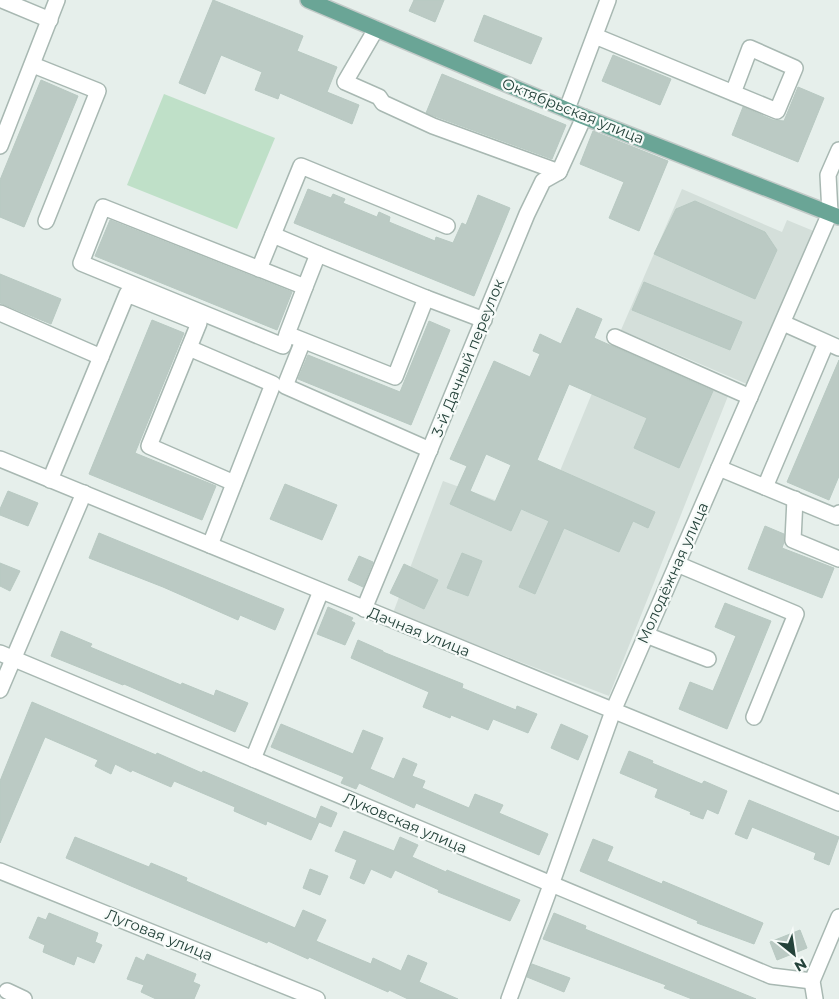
<svg xmlns="http://www.w3.org/2000/svg" width="839" height="999" viewBox="0 0 839 999" font-family="Montserrat,sans-serif">
  <style>
    .built { fill: #d4dfda }
    .green { fill: #bfe0c8 }
    .building { fill: #bbcac4; stroke: #b8c9c2; fill-rule: evenodd }
    .lines { fill: none; stroke-linecap: round; stroke-linejoin: round }
    .minor-casing { stroke: #a8b8b2; stroke-width: 18 }
    .major-casing { stroke: #c2cac8; stroke-width: 18 }
    .minor { stroke: #fff; stroke-width: 15 }
    .major { stroke: #6aa596; stroke-width: 15 }
    .labels { text-anchor: middle; stroke-width: 4.5; stroke-linejoin: round; paint-order: stroke }
    .street-label { font-size: 15px; fill: #24423a; stroke: #f7fbf9 }
  </style>
  <rect width="100%" height="100%" fill="#e6efeb"/>
  <g class="built">
    <polygon points="682,189 782,232 787,220 816,232 749,385 621,330"/>
    <polygon points="614,340 732,386 609,696 393,613 443,481 541,517"/>
  </g>
  <polygon class="green" points="164,94 275,138 237,229 127,185"/>
  <g class="building">
    <polygon points="213,0 303,36 297,51 337,67 327,92 359,105 352,124 280,93 278,99 255,90 262,72 221,55 205,94 179,83"/>
    <polygon points="414,0 444,0 435,22 409,11"/>
    <polygon points="484,15 542,38 531,64 474,41"/>
    <polygon points="613,55 671,79 660,105 602,81"/>
    <polygon points="442,74 566,125 552,159 426,113"/>
    <polygon points="41,80 78,96 24,227 0,217 0,180"/>
    <polygon points="798,87 824,98 798,162 732,135 743,107 773,120 784,121"/>
    <polygon points="593,131 668,161 639,231 609,218 624,182 580,164"/>
    <polygon points="308,189 331,198 333,194 345,199 343,203 377,217 379,212 390,217 389,222 435,241 436,237 453,243 462,223 466,225 478,195 510,208 474,296 294,223"/>
    <polygon points="695,201 765,232 777,250 755,299 654,254 676,209"/>
    <polygon points="110,220 292,292 277,330 95,256"/>
    <polygon points="0,274 61,299 51,324 0,303"/>
    <polygon points="644,282 742,322 730,350 632,310"/>
    <path d="M 577,308 L 602,319 L 594,338 L 713,391 L 679,468 L 634,448 L 647,418 L 569,384 L 537,460 L 655,512 L 648,528 L 633,521 L 619,552 L 564,528 L 535,594 L 519,587 L 549,521 L 521,509 L 511,531 L 450,504 L 467,466 L 450,459 L 494,361 L 530,377 L 540,354 L 533,351 L 540,334 L 561,344 ZM 486,454 L 511,465 L 495,502 L 470,491 Z"/>
    <polygon points="152,320 184,333 135,453 216,486 202,520 89,474"/>
    <polygon points="429,321 450,330 411,425 298,379 308,355 400,392"/>
    <polygon points="839,360 839,476 829,500 787,482"/>
    <polygon points="285,484 337,505 322,540 270,519"/>
    <polygon points="8,491 38,503 28,526 0,515 0,509"/>
    <polygon points="765,526 784,534 784,542 782,548 834,568 822,598 748,569"/>
    <polygon points="99,533 284,609 275,630 240,615 238,620 163,587 89,558"/>
    <polygon points="462,553 482,561 468,596 447,588"/>
    <polygon points="359,556 373,562 363,587 348,580"/>
    <polygon points="0,563 20,571 10,591 0,586"/>
    <polygon points="404,564 438,580 424,609 390,593"/>
    <polygon points="725,603 771,621 727,729 679,709 690,682 713,691 736,636 715,627"/>
    <polygon points="328,607 353,618 351,621 355,623 345,645 317,634"/>
    <polygon points="61,631 92,644 90,647 181,685 182,683 214,696 216,690 248,703 235,732 124,684 123,685 51,656"/>
    <polygon points="358,640 383,651 383,652 463,684 462,688 516,710 517,706 537,714 528,733 493,719 488,730 451,715 450,718 423,707 429,692 351,658"/>
    <polygon points="32,702 156,755 157,753 202,773 203,771 316,819 321,806 337,813 331,827 319,822 311,840 267,821 266,825 234,811 235,807 174,781 171,787 132,770 131,772 115,764 111,774 95,766 98,760 45,737 0,843 0,781"/>
    <polygon points="281,724 353,754 363,730 383,738 370,769 394,779 403,758 417,764 412,776 425,781 422,788 469,808 475,794 503,805 499,813 548,834 539,855 416,803 414,808 359,783 356,789 341,783 344,777 271,747"/>
    <polygon points="561,724 588,736 578,760 551,748"/>
    <polygon points="629,751 653,761 652,763 702,784 704,781 727,791 718,814 707,809 703,819 690,814 691,812 655,797 658,789 620,773"/>
    <polygon points="749,800 839,837 829,865 814,859 816,853 752,827 747,839 735,834"/>
    <polygon points="344,831 394,851 400,837 418,845 412,857 446,872 447,870 520,900 510,921 438,892 439,890 395,870 391,878 371,869 364,884 350,878 357,860 335,851"/>
    <polygon points="75,837 149,867 151,863 187,878 186,881 295,928 303,910 326,920 316,941 371,964 373,958 401,971 408,955 427,963 419,982 458,999 408,999 389,990 388,992 309,957 308,959 268,941 267,943 131,886 66,858"/>
    <polygon points="593,839 613,847 607,861 662,884 663,881 763,923 754,944 697,923 698,921 580,871"/>
    <polygon points="310,869 328,876 320,895 303,888"/>
    <polygon points="49,913 98,933 95,942 102,945 94,963 77,956 74,965 43,952 45,945 29,938 38,917 46,920"/>
    <polygon points="554,913 586,926 585,929 756,999 692,999 664,988 666,985 543,939"/>
    <polygon points="800,930 807,948 777,960 770,942"/>
    <polygon points="147,954 196,974 193,982 200,985 194,999 156,999 141,992 144,985 127,979 136,957 144,961"/>
    <polygon points="532,964 570,978 564,992 527,977"/>
  </g>
  <g class="lines">
    <g class="minor-casing">
      <g id="minor">
        <polyline points="2,0 50,20"/>
        <polyline points="376,29 345,82 379,97 383,103 433,126 559,172"/>
        <polyline points="595,36 777,111 795,68 750,48 733,93"/>
        <polyline points="33,65 98,91 46,221"/>
        <polyline points="567,109 608,0"/>
        <polyline points="0,146 57,0"/>
        <polyline points="273,235 318,254"/>
        <polyline points="259,269 301,166 447,226"/>
        <polyline points="305,287 318,254 426,298"/>
        <polyline points="0,313 101,357"/>
        <polyline points="783,323 839,348"/>
        <polyline points="287,334 283,346 81,263 103,207 305,287 287,334 395,377 426,298 484,320"/>
        <polyline points="615,337 750,397"/>
        <polyline points="303,341 285,386 430,450"/>
        <polyline points="189,348 273,384 210,545"/>
        <polyline points="0,459 839,803"/>
        <polyline points="719,468 837,517 839,513"/>
        <polyline points="50,480 127,294 199,323 149,446 234,483"/>
        <polyline points="765,487 826,343"/>
        <polyline points="795,499 793,540 839,559"/>
        <polyline points="677,564 796,614 754,717"/>
        <polyline points="364,609 527,214 543,181 559,172 584,117"/>
        <polyline points="646,635 708,659"/>
        <polyline points="0,653 771,976 812,981"/>
        <polyline points="0,690 84,493"/>
        <polyline points="253,759 321,591"/>
        <polyline points="0,871 317,999"/>
        <polyline points="7,991 24,999"/>
        <polyline points="509,999 551,885 613,711 830,213 828,175 839,150"/>
        <polyline points="815,999 812,981 839,917"/>
      </g>
    </g>
    <g class="major-casing">
      <polyline id="major" points="308,0 584,117 839,217"/>
    </g>
    <use href="#minor" class="minor"/>
    <use href="#major" class="major"/>
  </g>
  <g class="labels">
    <g class="street-label">
      <text transform="translate(573 111) rotate(22)" y="5">Октябрьская улица</text>
      <text transform="translate(468 358) rotate(-68)" y="5">3-й Дачный переулок</text>
      <text transform="translate(673 573) rotate(-66)" y="5">Молодёжная улица</text>
      <text transform="translate(419 632) rotate(22)" y="5">Дачная улица</text>
      <text transform="translate(405 823) rotate(23)" y="5">Луковская улица</text>
      <text transform="translate(159 935) rotate(22)" y="5">Луговая улица</text>
    </g>
  </g>
  <g transform="translate(794 954) rotate(150)" stroke="#f7fbf9" stroke-width="4" paint-order="stroke">
  <path d="M0-4L9 19L0 12L-9 19Z" fill="#24423a"/>
  <text y="-8" font-size="14" font-weight="bold" text-anchor="middle" fill="#24423a">N</text>
  </g>
</svg>
